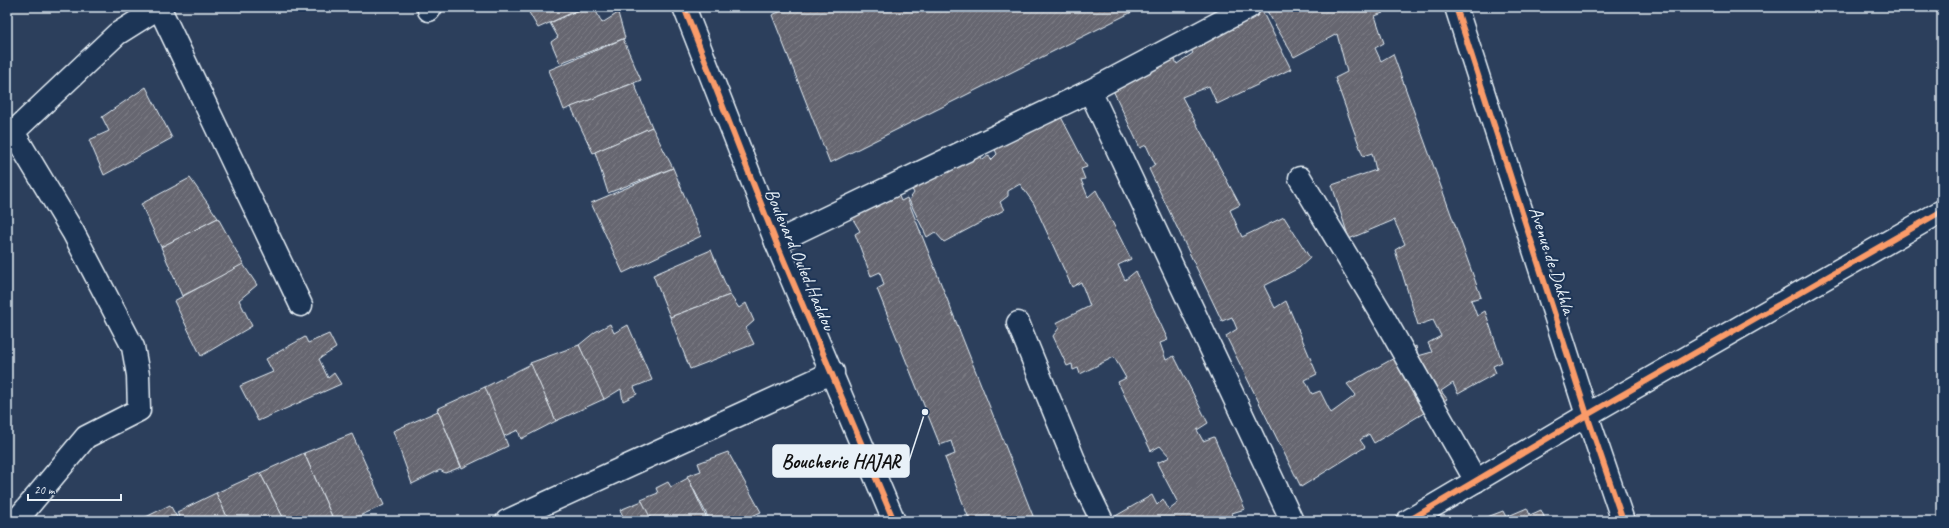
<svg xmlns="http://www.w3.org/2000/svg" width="1949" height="528" viewBox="0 0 1949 528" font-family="Caveat,sans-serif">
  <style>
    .building { fill: url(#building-hatch); stroke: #e8f1f8 }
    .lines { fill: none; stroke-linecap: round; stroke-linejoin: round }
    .minor-casing { stroke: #e8f1f8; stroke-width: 25 }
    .minor { stroke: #1d3557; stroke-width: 22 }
    .cycleway-casing { stroke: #1d3557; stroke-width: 8 }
    .cycleway { stroke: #fa9b69; stroke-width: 6 }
    .labels { text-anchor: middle; stroke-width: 4; stroke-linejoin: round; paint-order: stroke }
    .street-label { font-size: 19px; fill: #e8f1f8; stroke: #1d3557 }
    .leader { fill: none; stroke: #e8f1f8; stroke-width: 1.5 }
    .callout-dot { fill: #e8f1f8; stroke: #1d3557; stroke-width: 1.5 }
    .callout { fill: #e8f1f8; stroke: #e8f1f8; stroke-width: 1.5 }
    .callout-label { font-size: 20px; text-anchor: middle; font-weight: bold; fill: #111 }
  </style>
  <defs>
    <pattern id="building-hatch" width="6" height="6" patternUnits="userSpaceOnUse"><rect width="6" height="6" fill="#66666f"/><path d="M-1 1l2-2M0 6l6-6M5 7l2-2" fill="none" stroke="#7c7c84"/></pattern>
  </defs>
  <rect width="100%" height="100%" fill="#2c3f5c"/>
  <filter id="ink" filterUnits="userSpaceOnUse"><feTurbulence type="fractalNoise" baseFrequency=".025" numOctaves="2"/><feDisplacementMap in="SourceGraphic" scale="8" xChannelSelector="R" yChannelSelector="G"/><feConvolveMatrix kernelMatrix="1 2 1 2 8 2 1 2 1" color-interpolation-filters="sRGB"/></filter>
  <g filter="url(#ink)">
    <g class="building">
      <polygon points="529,7 585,7 538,28 527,9"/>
      <polygon points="585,7 594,7 602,23 618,13 625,38 560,63 551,42 558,37 550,23"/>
      <polygon points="791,7 1142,7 830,163 772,15"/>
      <polygon points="1274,7 1381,7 1383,13 1375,16 1384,43 1375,48 1381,61 1393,54 1481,297 1471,300 1477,316 1485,311 1502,362 1493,366 1496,373 1458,394 1453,383 1441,391 1447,399 1374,443 1369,434 1360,440 1365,447 1301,487 1226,336 1237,329 1232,317 1222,321 1149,169 1155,164 1146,145 1140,148 1112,88 1172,54 1177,64 1193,53 1189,46 1262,11 1291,69 1217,104 1209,86 1182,97 1240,205 1230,210 1242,237 1284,217 1310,258 1299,268 1264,286 1275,308 1286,301 1317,374 1305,380 1312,394 1320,391 1331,413 1356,395 1347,384 1416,346 1418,356 1432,352 1428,343 1441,336 1433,320 1418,325 1395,250 1405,244 1394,220 1349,239 1332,185 1376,170 1372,153 1363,156 1335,78 1347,72 1337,34 1294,57 1267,11"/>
      <polygon points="623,39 641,80 564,110 549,70"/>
      <polygon points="634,83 652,127 593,153 571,107"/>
      <polygon points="146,87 172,138 104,175 89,140 109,131 102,117"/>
      <polygon points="1060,115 1087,167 1081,169 1085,179 1081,180 1088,197 1096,190 1131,259 1118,265 1125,280 1136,271 1168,340 1160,343 1166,360 1174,356 1208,423 1197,430 1203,441 1214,437 1245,509 1232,513 1234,519 1230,521 1107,521 1152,495 1157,505 1163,499 1169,510 1178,503 1157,463 1170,457 1160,446 1151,451 1118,382 1126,378 1114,357 1080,374 1078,368 1073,370 1072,364 1067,366 1053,336 1059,328 1056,323 1090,306 1081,282 1072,287 1034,204 1020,184 1008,191 1008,196 1000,202 1004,210 944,242 935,232 927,237 909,200 914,193 909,184 976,150 983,160 989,155 991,160 997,154 992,143"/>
      <polygon points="652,127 673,168 608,193 595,152"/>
      <polygon points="673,168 701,236 623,273 591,203"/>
      <polygon points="190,178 218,218 161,247 141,204"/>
      <polygon points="897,192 901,201 907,198 1035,521 970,521 945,458 955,454 951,441 940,445 877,289 884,285 880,272 871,276 855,234 860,231 851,216"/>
      <polygon points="218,218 244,265 182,296 161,247"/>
      <polygon points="711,250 730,295 670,317 653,275"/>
      <polygon points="243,264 257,285 239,300 252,326 201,356 174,301"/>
      <polygon points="730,295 739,308 746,303 754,321 746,328 754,344 690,369 670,317"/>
      <polygon points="610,324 614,333 628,325 652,380 634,387 637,394 623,401 621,389 603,400 579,345 595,332"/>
      <polygon points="329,334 336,348 319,359 328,378 334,373 341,384 258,421 240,386 273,372 266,359 305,337 308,343"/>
      <polygon points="579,345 604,399 556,421 530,363"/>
      <polygon points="531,364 556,421 521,439 518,430 502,437 483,388"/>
      <polygon points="485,387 508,446 462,468 437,409"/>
      <polygon points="438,411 461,467 445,473 440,470 412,484 393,431"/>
      <polygon points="352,434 384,505 348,521 334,521 304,453"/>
      <polygon points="728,452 761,512 741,521 710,521 687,476 701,471 698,463"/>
      <polygon points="304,453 334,521 285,521 260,473"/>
      <polygon points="260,473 285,521 229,521 216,493"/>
      <polygon points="688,478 708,521 651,521 641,500 658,493 656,488 668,482 671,487"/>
      <polygon points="216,493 229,521 181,521 177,512"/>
      <polygon points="642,501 652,521 622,521 625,520 620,510"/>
      <polygon points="170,505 179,521 138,521"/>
      <polygon points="1527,508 1530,515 1541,510 1546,521 1483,521 1482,519 1503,511 1506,517"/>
    </g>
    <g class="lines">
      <g class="minor-casing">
        <g id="minor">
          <polyline points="159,7 301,305"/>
          <polyline points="684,7 776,242 894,521"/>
          <polyline points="1456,7 1587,415 1623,521"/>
          <polyline points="429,10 431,7"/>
          <polyline points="1090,91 1292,521"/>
          <polyline points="13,132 73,232 133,347 138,375 139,410 86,437 16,521"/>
          <polyline points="7,138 117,34 160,7"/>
          <polyline points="1300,178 1380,311 1476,481"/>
          <polyline points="776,242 1090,91 1249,7"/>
          <polyline points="1018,323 1083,482 1102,521"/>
          <polyline points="507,521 833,372"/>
          <polyline points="1408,521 1587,415 1942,211"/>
        </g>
      </g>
      <use href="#minor" class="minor"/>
      <g class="cycleway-casing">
        <g id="cycleway">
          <polyline points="684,7 776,242 894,521"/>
          <polyline points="1456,7 1587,415 1623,521"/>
          <polyline points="1408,521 1587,415 1942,211"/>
        </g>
      </g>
      <use href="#cycleway" class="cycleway"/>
    </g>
  </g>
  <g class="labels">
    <g class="street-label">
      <text transform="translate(801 259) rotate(67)" y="7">Boulevard Ouled Haddou</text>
      <text transform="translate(1553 260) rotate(72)" y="7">Avenue de Dakhla</text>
    </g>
  </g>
  <path class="leader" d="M925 412L909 461"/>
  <circle class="callout-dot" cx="925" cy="412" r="4"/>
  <rect class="callout" x="773" y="445" width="136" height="32" rx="4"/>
  <g class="callout-label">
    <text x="841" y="468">Boucherie HAJAR</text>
  </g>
  <rect width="1949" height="528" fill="none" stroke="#1d3557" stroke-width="24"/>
  <rect x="12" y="12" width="1925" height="504" fill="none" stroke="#e8f1f8" stroke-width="1.5" filter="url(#ink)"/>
  <path d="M28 494v6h93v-6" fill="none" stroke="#e8f1f8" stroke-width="2"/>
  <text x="34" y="494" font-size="12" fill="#e8f1f8" stroke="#1d3557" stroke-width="3" paint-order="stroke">20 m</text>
</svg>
